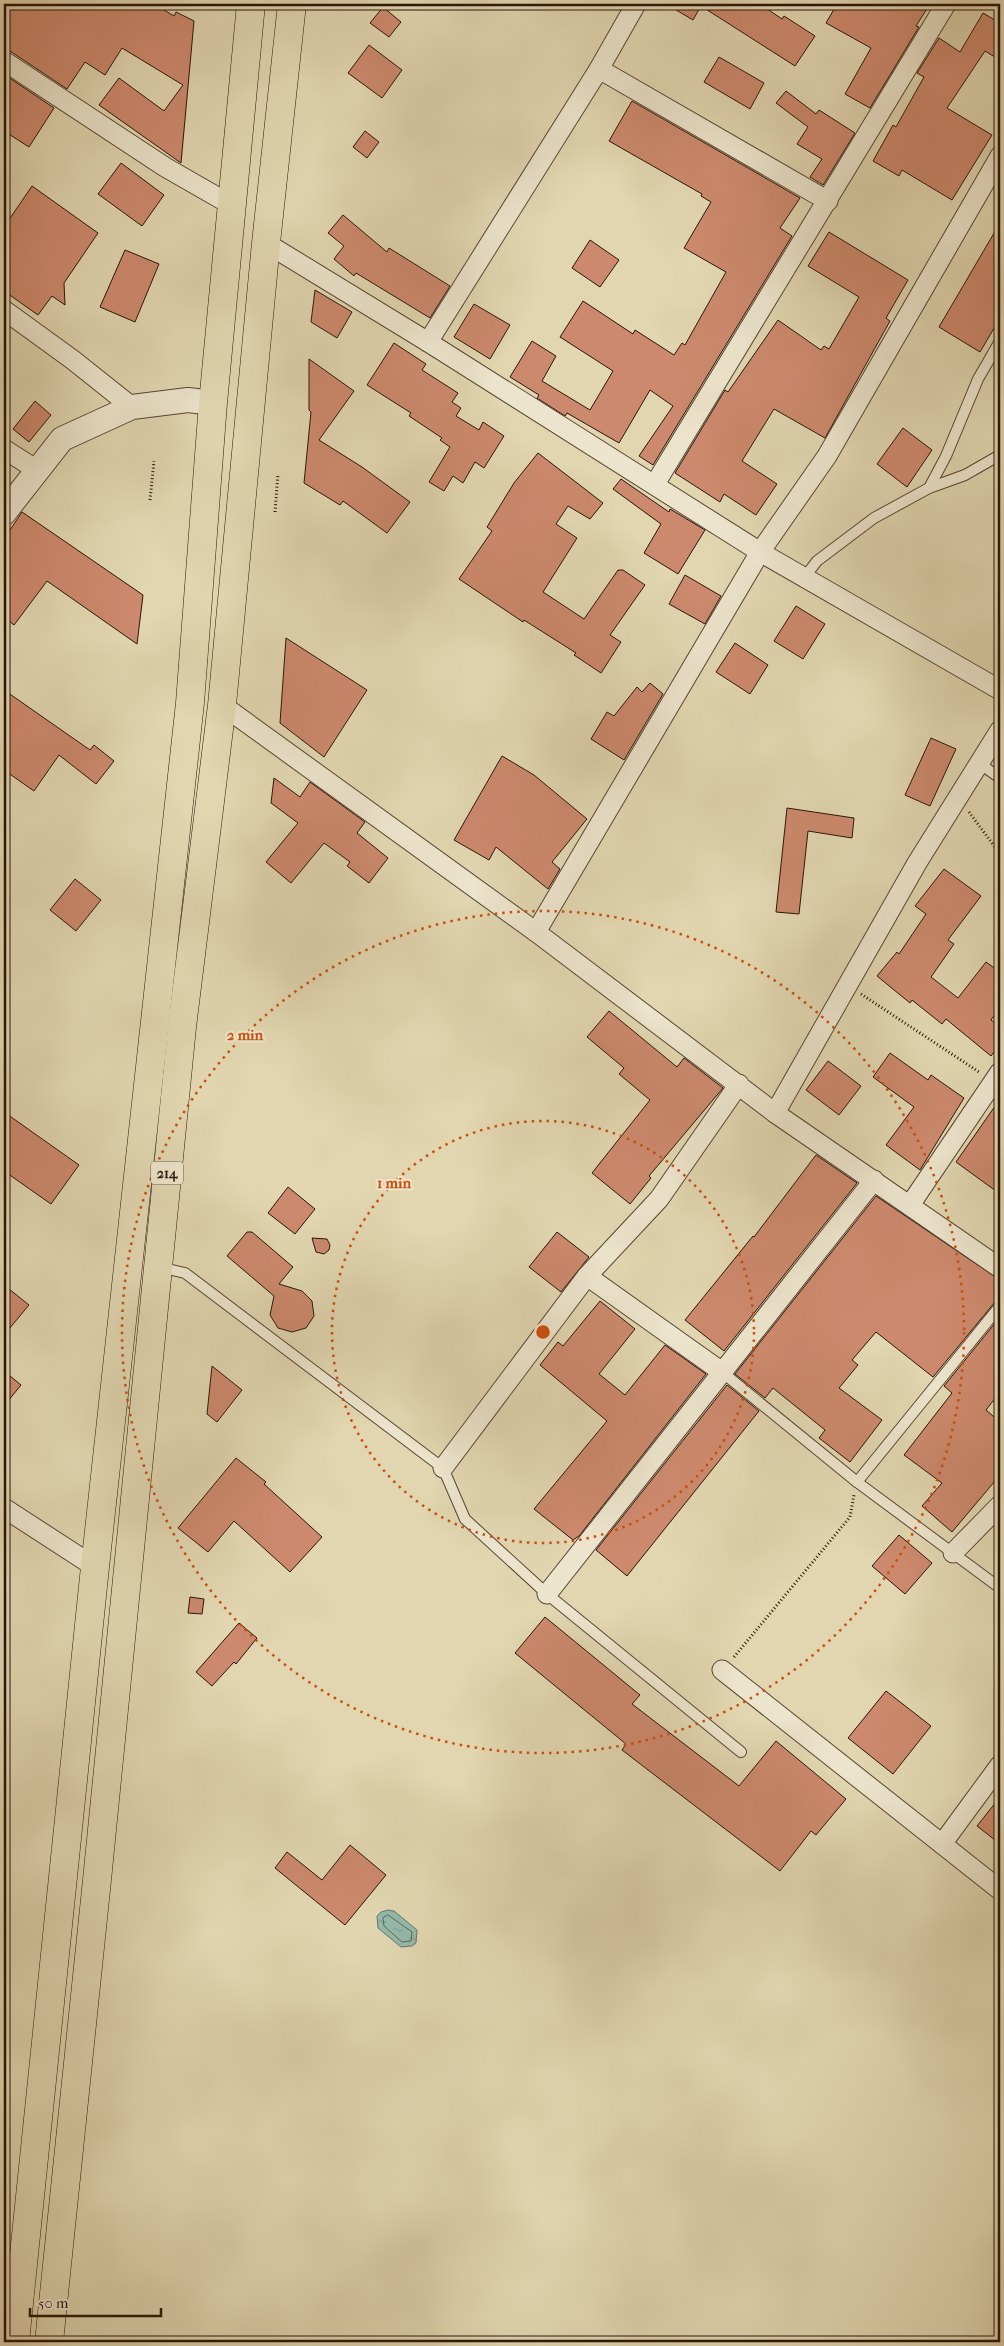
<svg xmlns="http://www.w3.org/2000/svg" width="1004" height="2346" viewBox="0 0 1004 2346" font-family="'IM FELL French Canon',serif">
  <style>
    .water { fill: url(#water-ripples); stroke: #69776a }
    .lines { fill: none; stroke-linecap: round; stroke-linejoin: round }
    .shore { stroke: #5e675a; stroke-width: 1 }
    .building { fill: #cc896d; stroke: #291508 }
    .service-casing { stroke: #574532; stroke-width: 12 }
    .minor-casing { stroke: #574532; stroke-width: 21 }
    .tertiary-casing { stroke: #574532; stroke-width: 26 }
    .trunk-casing { stroke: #291508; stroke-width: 29 }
    .path { stroke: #291508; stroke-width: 3; stroke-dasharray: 1 2.5; stroke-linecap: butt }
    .service { stroke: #ece4cc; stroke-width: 10 }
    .minor { stroke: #ece4cc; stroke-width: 19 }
    .tertiary { stroke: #ece4cc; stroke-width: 24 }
    .trunk { stroke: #e1d6b0; stroke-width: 28 }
    .ring { fill: none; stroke: #cb4f0b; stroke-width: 2.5; stroke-dasharray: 2.5 5 }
    .labels { text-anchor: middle; stroke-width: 4; stroke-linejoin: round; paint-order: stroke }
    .shield { fill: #ece4cc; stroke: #645343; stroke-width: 1 }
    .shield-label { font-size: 14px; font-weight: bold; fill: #291508 }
    .centre { fill: #cb4f0b; stroke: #ece4cc; stroke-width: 2.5 }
    .ring-label { font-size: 15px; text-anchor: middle; font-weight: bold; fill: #cb4f0b; stroke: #ece4cc; stroke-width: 4; stroke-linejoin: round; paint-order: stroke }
  </style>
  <defs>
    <pattern id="water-ripples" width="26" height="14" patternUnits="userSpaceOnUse" patternTransform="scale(1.25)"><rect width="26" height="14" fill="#94b9ab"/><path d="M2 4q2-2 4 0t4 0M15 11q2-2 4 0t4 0" fill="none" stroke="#809e92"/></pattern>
  </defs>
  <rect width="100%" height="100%" fill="#e1d6b0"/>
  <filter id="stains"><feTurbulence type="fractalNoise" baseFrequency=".004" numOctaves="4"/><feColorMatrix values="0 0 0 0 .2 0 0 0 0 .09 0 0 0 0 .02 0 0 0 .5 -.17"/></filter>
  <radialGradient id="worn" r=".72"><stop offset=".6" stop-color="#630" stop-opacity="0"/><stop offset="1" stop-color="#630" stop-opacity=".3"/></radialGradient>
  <polygon class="water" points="388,1910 394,1911 417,1930 416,1943 412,1946 401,1947 378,1928 377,1916 381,1912"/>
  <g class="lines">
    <polygon class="shore" points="388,1915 412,1932 411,1941 402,1942 384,1926 383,1918"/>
  </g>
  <g class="building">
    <polygon points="4,4 154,4 174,16 176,12 194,21 181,163 99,105 119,78 164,111 183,85 122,48 105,75 85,62 67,89 4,47"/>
    <polygon points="666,4 760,4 782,19 784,16 815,36 795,66 701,6 693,20"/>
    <polygon points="837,4 930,4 916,26 919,27 870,108 845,94 871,48 826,23"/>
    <polygon points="383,7 401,22 389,37 370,23"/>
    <polygon points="983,13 1000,23 1000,60 985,51 947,108 992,135 952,200 902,170 899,176 873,161 893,125 896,127 924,77 917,73 939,38 960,52"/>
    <polygon points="369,45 402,70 382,98 348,73"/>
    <polygon points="719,57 764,83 750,109 704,82"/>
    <polygon points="8,77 54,108 29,147 4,131 4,84"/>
    <polygon points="786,91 816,114 819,110 855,133 823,185 810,177 822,159 797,144 808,127 776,103"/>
    <polygon points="632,101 800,198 780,228 792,236 653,465 639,456 673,406 650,390 619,443 567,413 565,416 537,398 539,395 510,377 532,341 556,356 542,381 590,410 613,371 560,337 583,301 633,334 635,330 674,355 682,343 685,345 726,272 684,248 711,202 701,196 702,194 609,141"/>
    <polygon points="365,131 379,142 367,158 353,147"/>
    <polygon points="121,163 164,195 142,226 98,194"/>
    <polygon points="32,186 98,233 64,283 65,305 52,296 38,315 4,291 4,227"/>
    <polygon points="343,215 387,252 389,248 450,286 430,318 356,273 354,276 334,259 344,246 328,233"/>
    <polygon points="1000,223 1000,318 980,352 939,327"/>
    <polygon points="829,232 908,280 886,318 890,321 825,438 774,409 742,461 777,484 756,515 724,494 720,502 675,473 725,390 728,392 778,320 821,350 824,346 829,349 859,297 808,266"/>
    <polygon points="590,240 619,260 600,287 572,268"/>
    <polygon points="125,250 159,264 135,322 100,307"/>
    <polygon points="315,290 352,312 337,338 311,322"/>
    <polygon points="474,304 510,325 490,359 454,337"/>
    <polygon points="394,343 426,364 422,370 458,393 452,402 461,408 456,416 479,430 483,422 504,436 484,468 475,462 463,483 453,476 444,491 429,482 450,447 440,440 442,438 409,416 411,413 367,385"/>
    <polygon points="309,359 354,391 319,440 362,467 410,502 387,533 343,501 340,505 304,483 311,412 309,410"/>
    <polygon points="35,401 51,415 29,442 13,429"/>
    <polygon points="903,428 932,450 907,487 877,464"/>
    <polygon points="538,453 603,503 590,519 568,506 556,524 577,538 543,592 584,619 618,570 623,570 645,585 610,635 621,642 601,673 574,655 576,653 524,620 523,622 459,579 492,531 487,527 514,483"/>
    <polygon points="621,479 669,512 670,509 705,530 678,574 644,553 661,524 613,489"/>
    <polygon points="22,512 143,595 137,644 47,581 14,625 4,617 4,539"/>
    <polygon points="685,575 721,596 705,624 669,604"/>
    <polygon points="796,606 825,624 803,659 774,641"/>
    <polygon points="286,638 367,690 324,757 280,723"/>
    <polygon points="735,643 768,665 750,694 716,672"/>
    <polygon points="650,683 663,694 624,760 591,739 607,712 614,716 637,687 642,692"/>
    <polygon points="4,690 90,750 94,745 114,761 96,784 59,755 34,791 4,770"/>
    <polygon points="931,738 956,749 930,806 905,795"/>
    <polygon points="502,756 534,775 587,819 552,862 560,869 548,889 496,847 489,860 454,840"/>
    <polygon points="274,778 300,797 310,782 365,822 357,833 388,858 369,883 347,866 350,862 324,843 291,883 266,862 298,823 271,803"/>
    <polygon points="787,808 854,818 852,838 808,831 799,914 776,912"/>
    <polygon points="944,869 981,896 948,940 954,944 931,977 958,998 986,962 1000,972 1000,1007 991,1020 1000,1027 1000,1045 991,1056 946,1019 942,1024 912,1000 910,1003 877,976 897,952 899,954 926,914 915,906"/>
    <polygon points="75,879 101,900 76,931 50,910"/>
    <polygon points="609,1011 677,1067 684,1058 723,1088 649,1176 651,1178 630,1204 592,1173 650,1100 619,1074 624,1068 587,1037"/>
    <polygon points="890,1053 928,1080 931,1075 964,1098 920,1170 886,1145 914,1107 873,1077"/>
    <polygon points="828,1061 861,1086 839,1115 806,1090"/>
    <polygon points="1000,1099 1000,1194 956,1162"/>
    <polygon points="4,1112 79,1165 51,1204 4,1171"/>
    <polygon points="816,1155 857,1183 724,1351 685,1320 753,1236 754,1237"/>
    <polygon points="288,1187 315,1209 295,1234 268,1213"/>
    <polygon points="876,1196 1000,1280 1000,1299 995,1302 933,1377 876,1332 852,1360 858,1365 839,1388 882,1420 850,1462 819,1438 825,1430 773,1388 765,1398 735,1374"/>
    <polygon points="247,1232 252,1232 293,1267 279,1284 302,1291 312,1301 314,1316 306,1328 292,1332 278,1328 270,1315 274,1296 227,1256"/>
    <polygon points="557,1232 589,1257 561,1292 529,1267"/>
    <polygon points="312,1238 327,1239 330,1245 329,1250 324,1254 316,1252"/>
    <polygon points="4,1285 29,1305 4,1335"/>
    <polygon points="600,1301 635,1329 599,1374 625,1395 665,1345 706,1374 579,1536 573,1540 534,1509 607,1421 540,1365 558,1342 563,1346"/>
    <polygon points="1000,1317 1000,1392 986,1410 1000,1422 1000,1475 952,1532 922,1506 942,1483 904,1455 952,1393 944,1386"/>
    <polygon points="212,1366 242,1390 217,1422 207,1414"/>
    <polygon points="4,1371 21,1385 4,1406"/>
    <polygon points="727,1385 759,1411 627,1576 596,1550"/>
    <polygon points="236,1458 266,1482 264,1484 322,1537 290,1572 234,1521 208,1552 178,1528"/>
    <polygon points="899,1535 932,1563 905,1594 872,1566"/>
    <polygon points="190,1597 204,1599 202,1614 188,1613"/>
    <polygon points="545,1617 640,1695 632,1704 739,1786 776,1741 846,1799 816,1835 811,1831 780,1871 622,1750 626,1744 515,1653"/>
    <polygon points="239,1623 257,1638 236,1664 234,1662 212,1686 196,1672"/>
    <polygon points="886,1691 931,1726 893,1774 848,1738"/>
    <polygon points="1000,1797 1000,1844 977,1826"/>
    <polygon points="350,1845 386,1875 345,1925 275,1868 287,1852 322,1880"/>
  </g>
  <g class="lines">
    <g class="service-casing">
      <g id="service">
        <polyline points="929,488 946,456 978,379 1000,341"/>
        <polyline points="804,578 817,561 874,518 929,488 965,475 1000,455"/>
        <polyline points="979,763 1000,778"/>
        <polyline points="159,1267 185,1273 443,1468 465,1519 547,1594 741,1752"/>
        <polyline points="722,1372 857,1482 1000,1588"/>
        <polyline points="857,1482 1000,1306"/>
      </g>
    </g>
    <g class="minor-casing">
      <g id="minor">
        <polyline points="4,61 165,167 233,206"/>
        <polyline points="599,69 828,201"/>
        <polyline points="266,243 428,342 760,552 1000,690"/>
        <polyline points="4,310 73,360 132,407"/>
        <polyline points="428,342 599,69 636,4"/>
        <polyline points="4,449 37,470"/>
        <polyline points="655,484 946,4"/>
        <polyline points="222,705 536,932 775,1113 1000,1268"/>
        <polyline points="536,932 760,552 827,456 1000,156"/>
        <polyline points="775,1113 917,863 1000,730"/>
        <polyline points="910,1205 1000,1072"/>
        <polyline points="587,1276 722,1372"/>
        <polyline points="443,1468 587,1276 659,1199 739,1084"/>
        <polyline points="4,1508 95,1567"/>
        <polyline points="953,1553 1000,1505"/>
        <polyline points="547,1594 874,1180"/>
        <polyline points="722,1670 1000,1890"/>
        <polyline points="942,1844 1000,1765"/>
      </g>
    </g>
    <g class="tertiary-casing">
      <polyline id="tertiary" points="4,513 62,439 132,407 188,400 213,403"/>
    </g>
    <g class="trunk-casing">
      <g id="trunk">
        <polyline points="15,2342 95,1567 190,703 213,403 251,4"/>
        <polyline points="49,2342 97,1880 182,1027 222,705 266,243 292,4"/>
      </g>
    </g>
    <g class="path">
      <polyline points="150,500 154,461"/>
      <polyline points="275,512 278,474"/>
      <polyline points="969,812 1000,854"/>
      <polyline points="861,994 979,1072"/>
      <polyline points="734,1657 850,1517 854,1495"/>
    </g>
    <use href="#service" class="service"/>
    <use href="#minor" class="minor"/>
    <use href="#tertiary" class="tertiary"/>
    <use href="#trunk" class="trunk"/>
  </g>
  <g class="ring">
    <circle cx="543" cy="1332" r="211"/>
    <circle cx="543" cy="1332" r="421"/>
  </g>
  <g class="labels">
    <rect class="shield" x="151" y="1161.5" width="32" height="23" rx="4"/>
    <g class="shield-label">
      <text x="167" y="1178">214</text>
    </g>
  </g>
  <circle cx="543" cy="1332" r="8" class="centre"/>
  <g class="ring-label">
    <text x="245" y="1040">2 min</text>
    <text x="394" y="1188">1 min</text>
  </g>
  <rect width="1004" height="2346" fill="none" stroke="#e1d6b0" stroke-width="20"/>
  <rect x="5" y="5" width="994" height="2336" fill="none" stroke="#291508" stroke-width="2.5"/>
  <rect x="10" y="10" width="984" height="2326" fill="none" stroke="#291508"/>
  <path d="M30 2308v8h131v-8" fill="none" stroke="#291508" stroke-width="2.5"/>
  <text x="38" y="2308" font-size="15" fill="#291508" stroke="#ece4cc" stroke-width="4" paint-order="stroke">50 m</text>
  <rect width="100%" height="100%" filter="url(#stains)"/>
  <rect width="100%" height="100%" fill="url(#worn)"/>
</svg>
